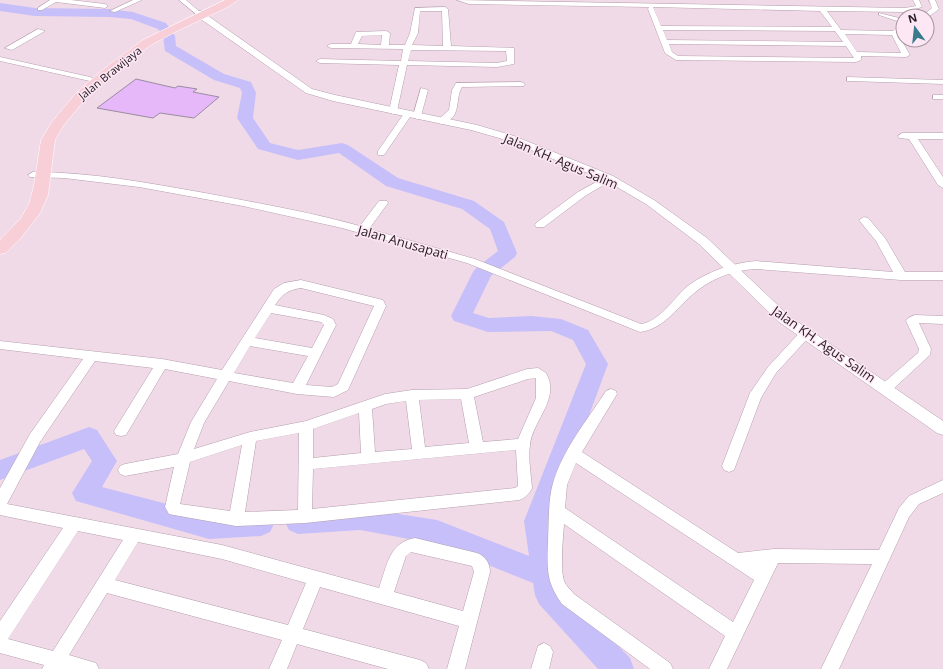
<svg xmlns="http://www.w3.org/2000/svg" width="943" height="669" viewBox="0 0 943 669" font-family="'Open Sans',sans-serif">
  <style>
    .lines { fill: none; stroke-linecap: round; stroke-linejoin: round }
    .river { fill: #c7bff9; fill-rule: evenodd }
    .building { fill: #e6b8fa; stroke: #9a8da0 }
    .minor-casing { stroke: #b59fad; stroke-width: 1 }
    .tertiary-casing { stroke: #b59fad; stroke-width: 1 }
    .trunk-casing { stroke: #fff; stroke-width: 1 }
    .minor { fill: #fff; fill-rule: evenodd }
    .tertiary { fill: #fff; fill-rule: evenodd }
    .trunk { fill: #f8ced7; fill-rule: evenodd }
    .labels { text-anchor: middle; stroke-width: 3; stroke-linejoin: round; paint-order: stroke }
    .far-street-label { font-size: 11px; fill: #231b20; stroke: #fee7f5 }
    .street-label { font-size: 13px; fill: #231b20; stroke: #fee7f5 }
  </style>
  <rect width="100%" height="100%" fill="#f1dae8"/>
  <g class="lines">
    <g class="river">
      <polygon points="0,3 35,8 109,9 133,12 166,23 175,36 176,46 224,74 251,82 256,93 253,118 270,143 298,150 342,143 348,145 398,178 474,201 504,222 517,253 515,257 491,276 473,313 489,318 532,316 561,319 588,330 608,364 550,521 562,589 630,658 634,669 598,669 539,604 535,595 533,583 436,544 360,530 298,534 289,530 285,522 289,514 298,510 360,508 437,520 529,556 524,521 586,364 573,340 551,331 488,332 454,321 451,316 473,272 476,268 498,251 490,229 462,209 386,186 339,153 298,160 258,149 237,118 242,93 240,88 214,80 165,51 163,36 158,29 131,19 109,17 35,16 0,11"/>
      <polygon points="89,427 97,430 117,461 102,487 209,515 261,512 270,516 274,524 270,532 261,536 209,539 76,501 72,493 92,461 84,449 0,480 0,460"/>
    </g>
  </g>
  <polygon class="building" points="136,79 175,88 178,86 197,89 193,92 219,97 194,118 160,113 153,118 97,108"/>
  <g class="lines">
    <g class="minor-casing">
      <g id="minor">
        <polygon points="50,0 71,0 105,4 108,6 105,8 56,2 42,10 38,10 38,8"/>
        <polygon points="133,0 142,0 115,12 110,11"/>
        <polygon points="179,0 186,0 201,13 196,14"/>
        <path d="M 457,0 L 905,8 L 916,6 L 913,0 L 919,0 L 922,7 L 905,12 L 827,11 L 841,30 L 893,31 L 897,27 L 903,27 L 903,30 L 899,32 L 899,36 L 910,55 L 906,57 L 861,56 L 861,60 L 856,62 L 676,60 L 665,53 L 648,9 L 649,7 L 469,4 ZM 653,7 L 820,11 L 832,27 L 661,26 ZM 663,30 L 835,31 L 843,42 L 667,40 ZM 845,34 L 892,35 L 901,53 L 857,52 ZM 669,44 L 846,46 L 854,58 L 678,56 L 672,52 Z"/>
        <polygon points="929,0 935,0 939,9 927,18 927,16 922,16 932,8"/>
        <path d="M 445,7 L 448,9 L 451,46 L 514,48 L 514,64 L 497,67 L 407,65 L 397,111 L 393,114 L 389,111 L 399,65 L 320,63 L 316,61 L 320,59 L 401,61 L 403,49 L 331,48 L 327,46 L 331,44 L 351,44 L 356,32 L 386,31 L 390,33 L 389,45 L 405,45 L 410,33 L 415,8 ZM 420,11 L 442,11 L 443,46 L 412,45 L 418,33 ZM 382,35 L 381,45 L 358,44 L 362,36 ZM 411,50 L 506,51 L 507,61 L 497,63 L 408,61 Z"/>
        <polygon points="879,13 903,19 903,23 879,15"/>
        <polygon points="38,29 45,31 12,50 5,48"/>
        <polygon points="0,57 90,77 94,79 90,81 0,61"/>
        <polygon points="847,77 943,80 943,84 850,81 847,81"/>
        <path d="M 521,82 L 525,84 L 524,86 L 462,87 C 454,100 463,118 441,124 L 437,121 L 449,110 L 452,90 L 456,83 Z"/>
        <polygon points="421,88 428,90 421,116 417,119 413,116"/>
        <rect x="933" y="95" width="10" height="4"/>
        <polygon points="408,111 412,114 384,155 378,155 378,151 405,112"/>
        <polygon points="902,133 943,133 943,139 918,139 943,177 943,188 938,185 909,139 899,138 898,136"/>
        <path d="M 33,172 C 91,172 148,183 205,193 C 257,203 310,212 360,226 L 379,201 L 387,201 L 388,203 L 369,229 L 475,259 L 641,324 C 661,321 674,297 689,285 C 709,271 732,263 756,261 L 893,272 L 876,241 L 859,220 L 864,217 L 868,218 L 885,238 L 905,272 L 943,272 L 943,280 L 901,280 L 756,269 C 732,270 710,279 692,295 C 675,310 663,329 640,332 L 467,263 L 342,228 L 243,206 L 139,187 L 64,178 L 30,177 L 28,175 Z"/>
        <polygon points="609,175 614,178 612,180 585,196 544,227 536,227 535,225 536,223 578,192"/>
        <path d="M 301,280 L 379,299 L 383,300 L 386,306 L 348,390 L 334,397 L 297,394 L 229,381 L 204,423 L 194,449 L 250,432 L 306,421 L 385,394 L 412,390 L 467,389 L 527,369 L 538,368 L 546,373 C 561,399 532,421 530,445 C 528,459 531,474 532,488 C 529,494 525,498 519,500 L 305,523 L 236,526 L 174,515 L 169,514 L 165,507 L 174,467 L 125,476 L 120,474 L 118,470 L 120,466 L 125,464 L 178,454 L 191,422 L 217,379 L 165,369 L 126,435 L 121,436 L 116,435 L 114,431 L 153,368 L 95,361 L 40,442 L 7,504 L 222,545 L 379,588 C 387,566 389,542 415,538 L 477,553 C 485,556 490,563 490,572 L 465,669 L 447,669 L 459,626 L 320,587 L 303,629 L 420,660 L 426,663 L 429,669 L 388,669 L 297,644 L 287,669 L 269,669 L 282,640 L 107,593 L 69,655 L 96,663 L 99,669 L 42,669 L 44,665 L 0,653 L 0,621 L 63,528 L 0,515 L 0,488 L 30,434 L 83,359 L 0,349 L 0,341 L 162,359 L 222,370 L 274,289 L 284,283 ZM 301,288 L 374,306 L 338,384 L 332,387 L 306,385 L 336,325 L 333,319 L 324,315 L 275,305 C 282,294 288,290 301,288 ZM 271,313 L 321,322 L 324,325 L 312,348 L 255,338 ZM 250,346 L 308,356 L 293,383 L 234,373 ZM 536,378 L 536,398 L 518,439 L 483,442 L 474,397 L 528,379 ZM 461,399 L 469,443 L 425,447 L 419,400 ZM 406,401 L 412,449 L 375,452 L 372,409 L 386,404 ZM 359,413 L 361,453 L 313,458 L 313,429 ZM 299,433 L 298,510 L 245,512 L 256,441 ZM 242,445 L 230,511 L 180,504 L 190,462 ZM 516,450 L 518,486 L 515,488 L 312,509 L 313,469 ZM 78,531 L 123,540 L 53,651 L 8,639 ZM 138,542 L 222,559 L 306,583 L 288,625 L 115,580 ZM 411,552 L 472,566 L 474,572 L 463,611 L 394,592 L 406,556 Z"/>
        <polygon points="915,315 943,316 943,324 919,323 931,349 930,355 891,391 886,393 881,391 880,388 881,385 918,353 919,349 906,321 908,318"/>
        <polygon points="805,330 809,331 811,334 809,337 776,373 761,398 734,470 729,472 724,470 722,466 750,393 768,367 801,331"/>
        <path d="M 611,389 L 616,391 L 617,394 L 582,452 L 738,553 L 774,549 L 879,550 L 899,508 L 909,496 L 943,480 L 943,493 L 919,504 L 909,517 L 839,669 L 821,669 L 872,564 L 778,563 L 727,669 L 709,669 L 725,636 L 564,524 C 563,539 560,567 564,581 C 566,586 571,590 574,594 L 670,663 L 673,669 L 650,669 L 562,604 C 546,582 547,568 548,541 C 549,522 548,501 553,483 C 563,449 588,419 606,391 ZM 576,463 L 754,580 L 733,622 L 565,508 L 567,485 Z"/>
        <polygon points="544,643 550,646 553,652 549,669 531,669 538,646"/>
      </g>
    </g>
    <g class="tertiary-casing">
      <polygon id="tertiary" points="195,11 201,11 312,89 335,95 477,125 514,136 613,176 654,200 707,238 789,316 943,421 943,435 937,433 779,322 699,244 646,204 605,180 506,140 471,130 333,101 306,93 195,15"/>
    </g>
    <g class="trunk-casing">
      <polygon id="trunk" points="225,0 238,0 228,7 175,32 151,45 118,69 87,97 63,126 55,140 48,195 40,213 20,239 6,253 0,254 0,240 21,218 29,204 34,185 41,140 52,122 77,92 110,64 143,40"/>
    </g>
    <use href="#minor" class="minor"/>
    <use href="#tertiary" class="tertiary"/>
    <use href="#trunk" class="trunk"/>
  </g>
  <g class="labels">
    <g class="far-street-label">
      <text transform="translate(110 73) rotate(-39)" y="4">Jalan Brawijaya</text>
    </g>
    <g class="street-label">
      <text transform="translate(561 161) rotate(23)" y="5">Jalan KH. Agus Salim</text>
      <text transform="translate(403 242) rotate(16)" y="5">Jalan Anusapati</text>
      <text transform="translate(824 344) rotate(35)" y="5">Jalan KH. Agus Salim</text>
    </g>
  </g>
  <g transform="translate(915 28) rotate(345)"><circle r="19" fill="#fee7f5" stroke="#a695a0"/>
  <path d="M0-3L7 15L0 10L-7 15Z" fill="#387b8c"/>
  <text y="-6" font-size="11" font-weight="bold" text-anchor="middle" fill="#231b20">N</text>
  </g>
</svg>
